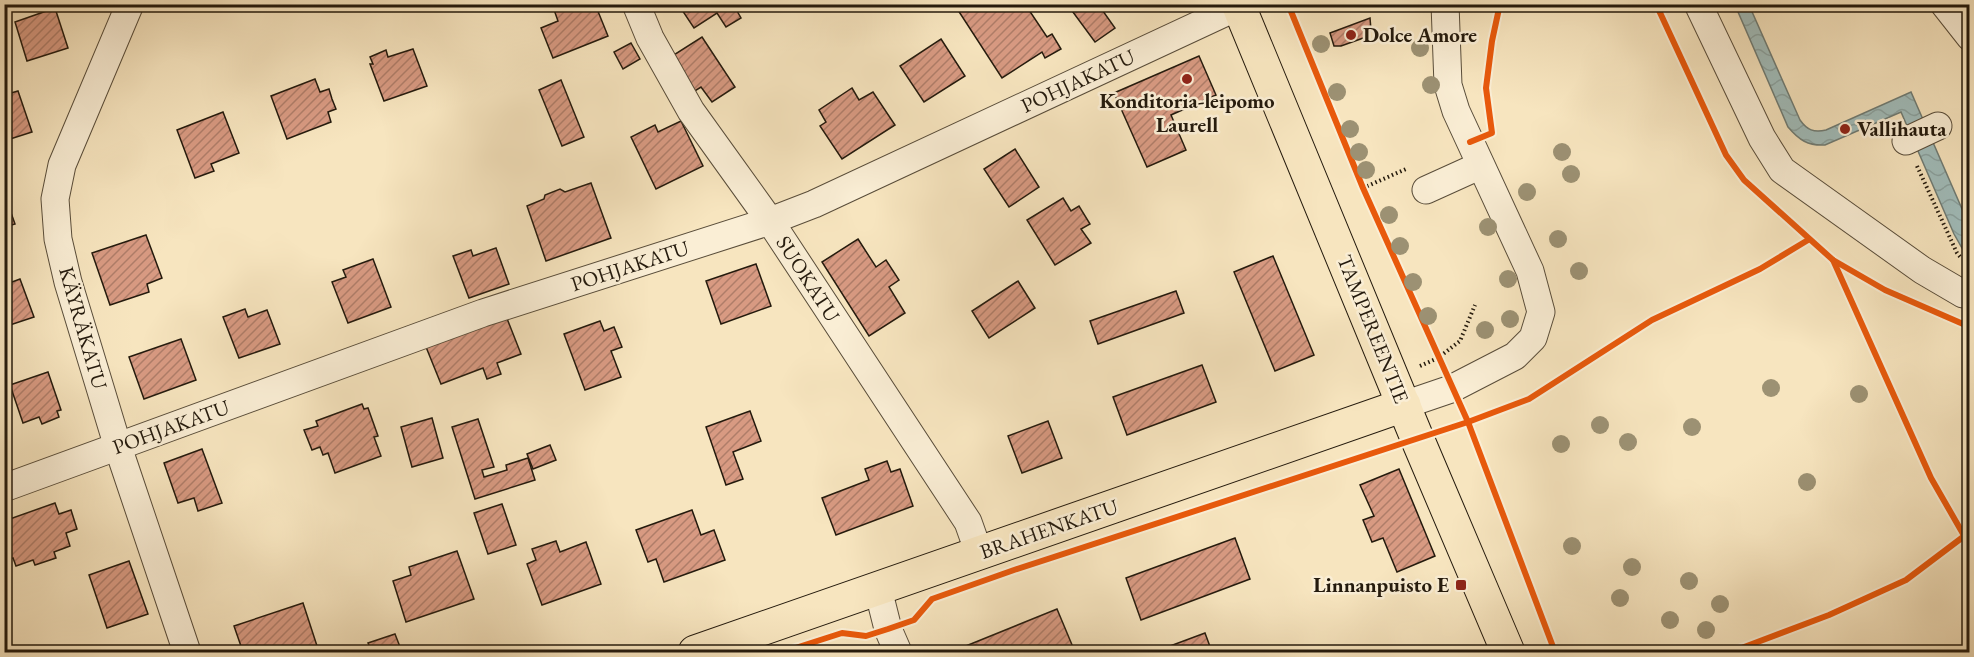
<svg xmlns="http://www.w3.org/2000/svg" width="1974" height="657" viewBox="0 0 1974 657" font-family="'EB Garamond',serif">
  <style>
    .water { fill: url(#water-waves); stroke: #6f7c75; stroke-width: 1.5 }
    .building { fill: url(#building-hatch); stroke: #241a0d; stroke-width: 1.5 }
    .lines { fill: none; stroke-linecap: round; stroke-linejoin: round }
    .minor-casing { stroke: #594d3a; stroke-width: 29 }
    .major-casing { stroke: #241a0d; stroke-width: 35 }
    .path { stroke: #241a0d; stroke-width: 4; stroke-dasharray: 1.5 3; stroke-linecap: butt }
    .minor { stroke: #faeed5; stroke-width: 27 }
    .major { stroke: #f7e5bf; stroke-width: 33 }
    .cycleway-casing { stroke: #faeed5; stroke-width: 10 }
    .cycleway { stroke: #e8590c; stroke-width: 6 }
    .tree { fill: #9c9173 }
    .poi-dot { fill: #8f2418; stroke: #faeed5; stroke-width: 2 }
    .labels { text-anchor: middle; stroke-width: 5; stroke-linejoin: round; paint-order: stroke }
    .poi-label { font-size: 21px; font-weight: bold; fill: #241a0d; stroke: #faeed5; text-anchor: start }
    .street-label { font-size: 21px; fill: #241a0d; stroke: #faeed5 }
  </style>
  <defs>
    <pattern id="water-waves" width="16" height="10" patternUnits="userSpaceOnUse" patternTransform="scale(1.5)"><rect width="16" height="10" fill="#a1bdbb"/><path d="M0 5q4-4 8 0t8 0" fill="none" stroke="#8aa2a0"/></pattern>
    <pattern id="building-hatch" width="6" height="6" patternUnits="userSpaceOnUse" patternTransform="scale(1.5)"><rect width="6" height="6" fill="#d89a82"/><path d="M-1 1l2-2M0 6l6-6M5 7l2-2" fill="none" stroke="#af7d69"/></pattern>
  </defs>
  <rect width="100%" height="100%" fill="#f7e5bf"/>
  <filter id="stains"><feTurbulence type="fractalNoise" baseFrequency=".00333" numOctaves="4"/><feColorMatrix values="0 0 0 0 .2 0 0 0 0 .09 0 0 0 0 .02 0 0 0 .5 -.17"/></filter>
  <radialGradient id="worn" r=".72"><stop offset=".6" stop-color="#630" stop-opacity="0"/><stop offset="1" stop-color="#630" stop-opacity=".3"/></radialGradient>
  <path class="water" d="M 1735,5 L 1749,5 L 1800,120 C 1807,130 1814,133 1826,130 L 1911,92 L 1969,225 L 1969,254 L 1962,248 L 1954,234 L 1901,112 L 1825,145 C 1808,146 1799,140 1788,127 Z"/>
  <g class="building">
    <polygon points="552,4 595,4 608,36 553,58 541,28 558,21"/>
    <polygon points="690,4 733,4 741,18 726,27 717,13 694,28 682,10"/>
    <polygon points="954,4 1025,4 1047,37 1052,34 1061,49 1045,58 1042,52 1002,78"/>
    <polygon points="1067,4 1098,4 1115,28 1095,42"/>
    <polygon points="55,8 68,48 27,61 15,22"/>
    <polygon points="1370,18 1371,30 1366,37 1341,46 1334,46 1330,33"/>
    <polygon points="702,37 735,87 712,102 701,87 690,94 669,58"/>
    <polygon points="941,39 965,76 924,102 900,66"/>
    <polygon points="631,43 640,59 623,69 614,52"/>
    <polygon points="413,49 427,86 384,101 370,64 373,64 370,57 386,50 388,57"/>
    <polygon points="1199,56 1216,95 1171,115 1186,150 1147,167 1114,93"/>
    <polygon points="315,79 320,92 329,89 332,99 336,109 328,112 331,122 287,139 271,96"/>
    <polygon points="561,80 584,137 562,146 539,90"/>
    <polygon points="852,88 859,100 873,92 895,125 842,159 820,126 826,122 819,110"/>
    <polygon points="18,91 32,132 4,141 4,95"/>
    <polygon points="223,112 239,153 211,164 214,171 195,178 177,130"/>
    <polygon points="681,121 703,166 656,189 631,137 655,125 658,132"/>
    <polygon points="1015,149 1039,187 1009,207 984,169"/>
    <polygon points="591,183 611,238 546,261 527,206 544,199 545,195 560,189 565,192"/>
    <polygon points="4,193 15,224 4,227"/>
    <polygon points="1063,198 1071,211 1079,206 1090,224 1081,229 1091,243 1055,265 1027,220"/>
    <polygon points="146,235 162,278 147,284 149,292 110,305 92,253"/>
    <polygon points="858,239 876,267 886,260 899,280 889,287 905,313 869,336 822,262"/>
    <polygon points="496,248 509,284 469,298 453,256 471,250 473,256"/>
    <polygon points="1273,256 1314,355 1275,371 1234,272"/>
    <polygon points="373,259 391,307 348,323 332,282 346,277 343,270"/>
    <polygon points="756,264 771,306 721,324 706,281"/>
    <polygon points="20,279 34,317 4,327 4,285"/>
    <polygon points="1018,281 1035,308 989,338 972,311"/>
    <polygon points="1176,291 1184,313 1098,344 1090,321"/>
    <polygon points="245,309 248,317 267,310 280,344 239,358 223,317"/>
    <polygon points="506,316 521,354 497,363 501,374 487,379 483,368 441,384 426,347"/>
    <polygon points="600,321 604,331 614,327 622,347 611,351 621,377 585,390 564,334"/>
    <polygon points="181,339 196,380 144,399 129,357"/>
    <polygon points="1202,365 1216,402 1127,435 1113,397"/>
    <polygon points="48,372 61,410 57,411 59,417 42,424 39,417 23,423 10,385"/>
    <polygon points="362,404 364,409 368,408 378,436 374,437 381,456 335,473 328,453 323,455 320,447 312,450 304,430 318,426 316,421"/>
    <polygon points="750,411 761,441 733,452 743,479 726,485 706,427"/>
    <polygon points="432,418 443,458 412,467 401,427"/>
    <polygon points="478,419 494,467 482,470 484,477 507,470 506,465 528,458 535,480 475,499 452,427"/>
    <polygon points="1048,421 1062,458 1022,473 1008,436"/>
    <polygon points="550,445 556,460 533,469 527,454"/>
    <polygon points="202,449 222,503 198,511 194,498 178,503 164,463"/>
    <polygon points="887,461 891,472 900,469 913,506 836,535 822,498 869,480 865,469"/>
    <polygon points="1399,469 1435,556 1397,572 1383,538 1372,542 1363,520 1374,516 1360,485"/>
    <polygon points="55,503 59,514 71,510 77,529 66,533 70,546 54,552 56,558 35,565 33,560 16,566 13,558 4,561 4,521"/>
    <polygon points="502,504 516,545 488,554 474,513"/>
    <polygon points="692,510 701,535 714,530 725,560 664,582 656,559 648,562 636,530"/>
    <polygon points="1235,538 1250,579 1141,620 1126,578"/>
    <polygon points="556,541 560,552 586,542 601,584 542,605 527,564 536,560 532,549"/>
    <polygon points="457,551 474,599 406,622 393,581 411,575 409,567"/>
    <polygon points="129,561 148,614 107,628 89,575"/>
    <polygon points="303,603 319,652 243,652 234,626"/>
    <polygon points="1057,609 1075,652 951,652"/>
    <polygon points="1205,633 1212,652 1154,652"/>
    <polygon points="395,634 402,652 372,652 368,643"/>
  </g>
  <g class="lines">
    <g class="minor-casing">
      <g id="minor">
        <polyline points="130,4 62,165 55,199 58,239 68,282 118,447 187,652"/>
        <polyline points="636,4 650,38 691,111 770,221 968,522 979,553"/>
        <polyline points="1698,4 1762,138 1782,170 1922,270 1963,294 1970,295"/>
        <polyline points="1944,4 1970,37"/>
        <polyline points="1906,141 1938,126"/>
        <polyline points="1426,190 1479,166"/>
        <polyline points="1404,405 1451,389 1515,356 1533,338 1541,312 1530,271 1456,111 1448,85 1445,4"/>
        <polyline points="4,488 483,313 770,221 814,204 1239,6"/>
        <polyline points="878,589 888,629 898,652"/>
      </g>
    </g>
    <g class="major-casing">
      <g id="major">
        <polyline points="1238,4 1417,438 1508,652"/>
        <polyline points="695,652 1404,405"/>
      </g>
    </g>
    <g class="path">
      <polyline points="1917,166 1957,253 1962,259"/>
      <polyline points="1363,188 1406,169"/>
      <polyline points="1420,366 1438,358 1460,341 1475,305"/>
    </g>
    <use href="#minor" class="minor"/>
    <use href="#major" class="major"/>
    <g class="cycleway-casing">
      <g id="cycleway">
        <polyline points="1288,4 1363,188 1468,422 1555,652"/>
        <polyline points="1656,4 1726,155 1744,180 1833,260 1885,290 1970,327"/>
        <polyline points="1470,142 1492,133 1486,88 1492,41 1500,4"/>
        <polyline points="1833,260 1931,478 1970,546"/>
        <polyline points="783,652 842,633 866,636 888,629 914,620 932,599 1014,570 1468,422 1529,399 1652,320 1760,269 1808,240"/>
        <polyline points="1731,652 1829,615 1906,580 1963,537 1970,524"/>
      </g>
    </g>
    <use href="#cycleway" class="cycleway"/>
  </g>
  <g class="tree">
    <circle cx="1321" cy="44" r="9"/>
    <circle cx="1420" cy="48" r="9"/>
    <circle cx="1431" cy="85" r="9"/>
    <circle cx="1337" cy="92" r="9"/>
    <circle cx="1350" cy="129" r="9"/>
    <circle cx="1359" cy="152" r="9"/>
    <circle cx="1562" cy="152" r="9"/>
    <circle cx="1366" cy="170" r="9"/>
    <circle cx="1571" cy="174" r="9"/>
    <circle cx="1527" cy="192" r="9"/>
    <circle cx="1389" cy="215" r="9"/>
    <circle cx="1488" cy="227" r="9"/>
    <circle cx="1558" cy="239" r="9"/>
    <circle cx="1400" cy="246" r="9"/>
    <circle cx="1579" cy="271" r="9"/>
    <circle cx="1508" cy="279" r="9"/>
    <circle cx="1413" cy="282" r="9"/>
    <circle cx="1428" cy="316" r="9"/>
    <circle cx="1510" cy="319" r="9"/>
    <circle cx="1485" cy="330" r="9"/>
    <circle cx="1771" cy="388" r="9"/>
    <circle cx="1859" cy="394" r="9"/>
    <circle cx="1600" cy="425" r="9"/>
    <circle cx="1692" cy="427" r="9"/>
    <circle cx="1628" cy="442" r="9"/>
    <circle cx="1561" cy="444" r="9"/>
    <circle cx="1807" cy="482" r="9"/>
    <circle cx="1572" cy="546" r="9"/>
    <circle cx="1632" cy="567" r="9"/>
    <circle cx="1689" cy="581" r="9"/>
    <circle cx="1620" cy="598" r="9"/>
    <circle cx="1720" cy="604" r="9"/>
    <circle cx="1670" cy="620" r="9"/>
    <circle cx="1706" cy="630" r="9"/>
  </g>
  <g class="poi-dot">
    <circle cx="1351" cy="35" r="6"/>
    <circle cx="1187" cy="79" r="6"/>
    <circle cx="1845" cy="129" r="6"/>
    <rect x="1455" y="579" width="12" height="12" rx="3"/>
  </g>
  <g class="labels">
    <g class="poi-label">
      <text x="1363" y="42">Dolce Amore</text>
      <text x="1187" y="108" text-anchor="middle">Konditoria-leipomo<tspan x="1187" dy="24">Laurell</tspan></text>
      <text x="1857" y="136">Vallihauta</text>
      <text x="1449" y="592" text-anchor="end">Linnanpuisto E</text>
    </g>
    <g class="street-label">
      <text transform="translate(1078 81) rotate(-25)" y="7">POHJAKATU</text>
      <text transform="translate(630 266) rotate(-18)" y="7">POHJAKATU</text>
      <text transform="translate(808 279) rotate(57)" y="7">SUOKATU</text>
      <text transform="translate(83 328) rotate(74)" y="7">KÄYRÄKATU</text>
      <text transform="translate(1373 329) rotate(68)" y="7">TAMPEREENTIE</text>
      <text transform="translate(171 427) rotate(-20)" y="7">POHJAKATU</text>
      <text transform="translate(1049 529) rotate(-19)" y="7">BRAHENKATU</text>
    </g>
  </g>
  <rect width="1974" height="657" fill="none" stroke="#f7e5bf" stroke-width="24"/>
  <rect x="6" y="6" width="1962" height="645" fill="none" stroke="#241a0d" stroke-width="3"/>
  <rect x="12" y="12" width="1950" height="633" fill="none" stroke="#241a0d" stroke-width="1.5"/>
  <rect width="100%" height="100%" filter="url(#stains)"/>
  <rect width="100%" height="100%" fill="url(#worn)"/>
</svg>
